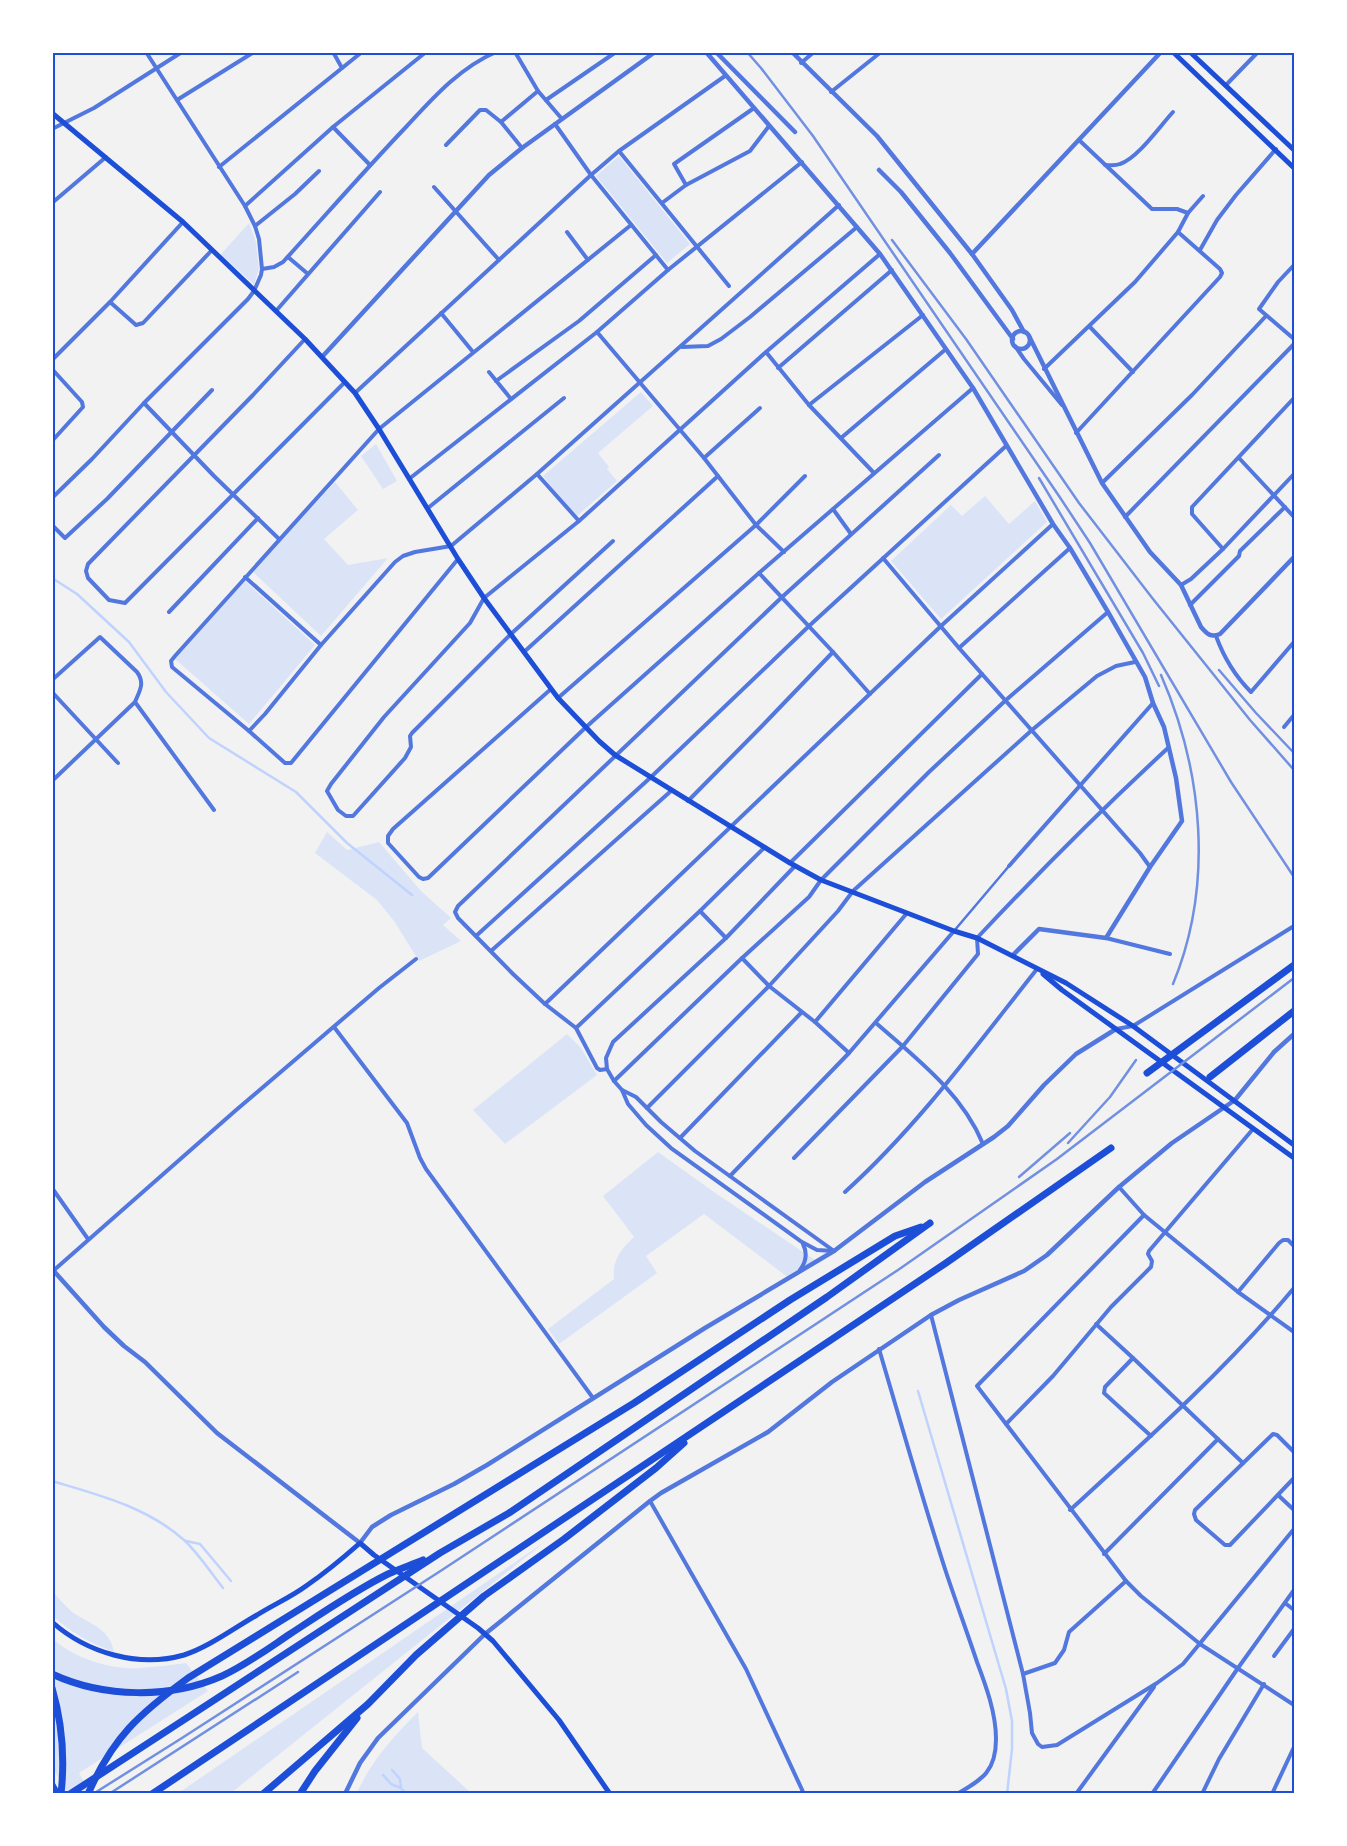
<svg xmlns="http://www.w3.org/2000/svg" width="1347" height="1846" viewBox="0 0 1347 1846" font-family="'PT Sans',sans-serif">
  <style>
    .green { fill: #dbe4f7 }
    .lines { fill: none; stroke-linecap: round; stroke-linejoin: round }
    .stream { stroke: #bfd3fe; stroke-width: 2.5 }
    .pedestrian { stroke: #5277de; stroke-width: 2.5 }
    .minor { stroke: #5277de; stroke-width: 4 }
    .tertiary { stroke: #5277de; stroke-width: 4.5 }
    .secondary { stroke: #1d4ed8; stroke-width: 5 }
    .motorway { stroke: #1d4ed8; stroke-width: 7 }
    .rail { stroke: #7290e2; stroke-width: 2.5 }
    .neatline { fill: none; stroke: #1d4ed8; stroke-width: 2 }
  </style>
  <rect width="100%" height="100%" fill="#f2f2f2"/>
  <g class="green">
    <polygon points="619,156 690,244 667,263 596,176"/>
    <polygon points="249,223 256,242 259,269 254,285 221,254"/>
    <polygon points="641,392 653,406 598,453 609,467 607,469 617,481 577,516 561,499 543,476"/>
    <polygon points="376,444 397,481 383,489 361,456"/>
    <polygon points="335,482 358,510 324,539 348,565 388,558 321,636 252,571"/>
    <polygon points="985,496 1009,524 1035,501 1047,522 941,619 891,561 951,505 962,516"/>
    <polygon points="245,581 315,645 249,724 174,658"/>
    <polygon points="327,832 347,850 379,842 421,891 451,918 443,925 461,941 419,961 394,921 377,900 315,853"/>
    <polygon points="567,1034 581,1048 597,1075 505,1144 473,1110"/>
    <path d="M 658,1152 L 714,1192 L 818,1262 L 790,1279 L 704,1214 L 646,1256 L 657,1273 L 559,1344 L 548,1329 L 614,1279 C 612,1260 621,1249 634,1237 L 603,1196 Z"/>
    <polygon points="546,1541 231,1793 177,1794"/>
    <path d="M 53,1591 C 56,1596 70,1611 75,1614 C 92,1625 110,1629 114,1652 C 90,1643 71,1633 53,1616 Z"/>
    <path d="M 52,1638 C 73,1658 111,1670 139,1668 C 155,1667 171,1665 186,1663 L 208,1691 L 79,1773 L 90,1793 L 67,1793 L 53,1768 Z"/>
    <path d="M 418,1712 L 422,1748 L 471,1793 L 357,1793 C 371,1761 393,1737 418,1712 Z"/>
  </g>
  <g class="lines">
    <g class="stream">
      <polyline points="52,578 77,594 129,642 166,692 209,738 296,792 347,843 412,895"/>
      <polyline points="918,1391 1006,1689 1012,1721 1012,1749 1007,1794"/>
      <path d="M 52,1481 C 99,1495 147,1507 184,1540 C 199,1554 211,1573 223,1588"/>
      <polyline points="186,1541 200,1544 231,1581"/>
      <polyline points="392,1770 400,1779 401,1788"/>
      <polyline points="383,1775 391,1784 401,1788 406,1794"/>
    </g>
    <polyline class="pedestrian" points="954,931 1009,866"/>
    <g class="minor">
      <polyline points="333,52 342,68"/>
      <polyline points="515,52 538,91 562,119"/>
      <polyline points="801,63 814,52"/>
      <polyline points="1226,85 1258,52"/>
      <polyline points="831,92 881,52"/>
      <polyline points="177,100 254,52"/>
      <polyline points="546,100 616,52"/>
      <polyline points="501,122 538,91"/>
      <polyline points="555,124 591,175 668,270"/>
      <polyline points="333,127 370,165"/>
      <polyline points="52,129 94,108 182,52"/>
      <polyline points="1079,140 1152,209 1177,209 1188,213"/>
      <polyline points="446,145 480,110 486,110 501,122 522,148"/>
      <polyline points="619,151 729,286"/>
      <path d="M 1105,165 C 1110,165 1115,166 1120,164 C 1138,158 1160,126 1173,112"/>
      <polyline points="219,167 362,52"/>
      <polyline points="686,185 674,164 754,108"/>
      <polyline points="434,187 499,260"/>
      <polyline points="52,203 106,157"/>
      <polyline points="662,203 686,185 750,151 769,126"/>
      <polyline points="245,206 333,127 426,52"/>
      <polyline points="255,226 295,194 319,171"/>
      <polyline points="567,232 588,260"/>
      <polyline points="1200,250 1217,220 1236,195 1276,149"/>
      <polyline points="288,257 308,274"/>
      <polyline points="1294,265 1278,282 1259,309 1294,339"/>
      <path d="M 262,269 L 274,267 L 283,262 C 324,217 364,171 406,127 C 432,99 459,68 496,52"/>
      <polyline points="110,302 136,325 143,323 212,250"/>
      <polyline points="276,311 380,192"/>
      <polyline points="441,313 473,352"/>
      <polyline points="1090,327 1133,372"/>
      <polyline points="597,332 704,458 756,525 784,552"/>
      <polyline points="305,339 253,395 88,564 86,571 88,578 109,600 125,603 345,382"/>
      <polyline points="1015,346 1024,359 1062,405"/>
      <polyline points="682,347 708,346 721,339 750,317 857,227"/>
      <polyline points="766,352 809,405 874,473"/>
      <polyline points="52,360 110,302 183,222"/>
      <polyline points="778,368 892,270"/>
      <polyline points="52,369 82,402 83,407 52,441"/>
      <polyline points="1044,369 1135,282 1178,232 1188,213 1203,196"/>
      <polyline points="489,372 511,399"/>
      <polyline points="496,381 579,321 656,255"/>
      <polyline points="355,393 591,175 619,151 725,76"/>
      <polyline points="144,403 214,476 279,539"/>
      <polyline points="809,405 923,315"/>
      <polyline points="1076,433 1220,277 1222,273 1220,269 1178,232"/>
      <polyline points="841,438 946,349"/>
      <polyline points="704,458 760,408"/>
      <polyline points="1239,458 1294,517"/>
      <polyline points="537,474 579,521"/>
      <polyline points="409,479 597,332 668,270 802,162"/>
      <polyline points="1102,483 1192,395 1266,316"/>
      <polyline points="52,498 92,459 144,403 248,299 254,291 261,275 262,269 259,239 255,226 245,206 146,52"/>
      <polyline points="428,508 564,398"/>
      <polyline points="833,509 851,534"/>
      <polyline points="1125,517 1294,344"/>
      <polyline points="52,525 65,538 107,499 212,390"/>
      <polyline points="613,541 511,634 412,733 410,736 411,747 405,758 353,816 346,816 338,810 327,791 331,784 384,717 470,623 484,598 579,521 766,352 880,254"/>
      <polyline points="1223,549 1192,514 1192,507 1294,398"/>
      <polyline points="883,558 959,648 1140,853 1150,867"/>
      <polyline points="458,559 291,763 285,763 249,731 172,667 171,661 175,656 379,429 631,225"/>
      <polyline points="759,573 833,652 870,694"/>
      <polyline points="245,577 321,645"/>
      <polyline points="1181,585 1191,579 1223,549 1294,474"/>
      <polyline points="1190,605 1239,556 1240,551 1285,507"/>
      <polyline points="169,612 258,518"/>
      <path d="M 1216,636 C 1224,658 1234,675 1251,692 L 1294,642"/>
      <polyline points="959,648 1070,548"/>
      <polyline points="524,652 718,476"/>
      <path d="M 52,680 L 100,637 L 137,672 C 145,683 140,690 135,702 L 52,781"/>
      <polyline points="551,689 393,829 388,836 388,843 419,877 423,879 428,878 585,728 759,573 973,388"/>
      <polyline points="52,692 118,763"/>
      <polyline points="558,698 756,525 805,476"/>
      <polyline points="135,702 214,810"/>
      <polyline points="1284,727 1294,715"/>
      <polyline points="249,731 265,714 321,645 395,562 403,556 415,552 451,546 537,474 839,205"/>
      <polyline points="688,801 761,727 833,652"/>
      <polyline points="790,863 982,674"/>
      <polyline points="795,866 726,938 613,1042 606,1058 607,1069 614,1081 622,1090 636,1097 661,1122 695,1151 834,1251"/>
      <polyline points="1009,866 1153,703"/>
      <polyline points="700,911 726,938"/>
      <polyline points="476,936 650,778 809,626 1006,446"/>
      <polyline points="1106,938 1170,954"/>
      <polyline points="491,951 671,791"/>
      <polyline points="742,958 769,986 815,1022 849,1053"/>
      <polyline points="545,1004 941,626 1053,524"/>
      <polyline points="815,1022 907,913"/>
      <path d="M 876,1023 C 916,1058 962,1093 983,1144"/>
      <polyline points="334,1027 407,1123 420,1158 426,1169 593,1398"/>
      <polyline points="576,1028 700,911 765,847"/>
      <polyline points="1116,1029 1133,1026 1294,926"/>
      <polyline points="607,1069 600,1070 597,1068 576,1028 545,1004 513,974 458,918 455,912 458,906 781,598 939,455"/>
      <polyline points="614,1081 741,959 809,897 821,880 929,772 1006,700 1108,612"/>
      <polyline points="622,1090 628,1104 646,1125 671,1148 802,1242 817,1250 834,1251"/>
      <polyline points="647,1108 769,986 838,911 853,891 1032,730 1097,676 1116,666 1135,662"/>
      <polyline points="680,1138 801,1013"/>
      <path d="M 794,1158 L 903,1046 L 978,954 L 977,938 C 1039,872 1102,809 1168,748"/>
      <polyline points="730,1176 849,1053 954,931"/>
      <polyline points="1119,1187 1144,1215 1238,1292 1294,1332"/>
      <polyline points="52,1188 88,1239"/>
      <path d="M 845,1192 C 918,1126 976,1046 1037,969"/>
      <polyline points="1144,1215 977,1386 1126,1581 1141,1596 1200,1644 1294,1705"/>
      <path d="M 800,1270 C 806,1262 808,1254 803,1244"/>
      <polyline points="53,1271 235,1111 379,988 416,959"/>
      <polyline points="1238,1292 1279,1243 1283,1240 1288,1240 1294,1246"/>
      <polyline points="931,1315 1023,1674 1030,1713 1032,1733 1038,1744 1042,1747 1057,1745 1157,1683 1183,1664 1294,1529"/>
      <polyline points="1096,1324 1133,1358 1243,1463"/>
      <path d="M 879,1349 C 901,1423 922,1498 946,1572 C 956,1602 967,1632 977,1662 C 986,1686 996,1713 996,1739 C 996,1771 983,1779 957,1794"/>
      <polyline points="1133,1358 1105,1387 1104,1393 1151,1436"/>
      <polyline points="1006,1424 1053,1376 1111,1307 1151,1267 1152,1261 1148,1254 1149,1251 1253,1129"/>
      <polyline points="1294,1452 1277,1435 1273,1434 1195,1510 1194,1514 1196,1520 1225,1545 1230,1545 1294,1478"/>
      <polyline points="1278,1495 1294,1510"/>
      <polyline points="650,1501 746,1669 804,1794"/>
      <path d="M 1070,1510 C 1148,1439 1226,1369 1294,1288"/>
      <polyline points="1104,1554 1218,1439"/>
      <polyline points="1285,1603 1294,1610"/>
      <polyline points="1274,1656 1294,1629"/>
      <polyline points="1023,1674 1055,1663 1064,1650 1069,1632 1126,1581"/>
      <polyline points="1076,1794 1154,1687"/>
      <polyline points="1152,1794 1238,1668 1294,1590"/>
      <polyline points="1202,1794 1219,1759 1264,1684"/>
      <polyline points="1272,1794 1294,1747"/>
    </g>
    <g class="tertiary">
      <polyline points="706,52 880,254 973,388 1053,524 1070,548 1108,612 1145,677 1153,703 1164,727 1176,778 1182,821 1150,867 1106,938 1039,929 1013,955"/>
      <polyline points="716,52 795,132"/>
      <polyline points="792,52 877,136 972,254 1012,310 1024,332"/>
      <polyline points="879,170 901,192 950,253 1013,339"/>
      <polyline points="972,254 1161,52"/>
      <circle cx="1021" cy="340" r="9"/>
      <path d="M 1030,338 L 1102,483 L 1150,552 L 1181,585 L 1201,627 C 1207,634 1211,638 1220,634 L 1294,557"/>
      <polyline points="322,357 489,175 522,148 655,52"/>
      <polyline points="52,1269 104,1327 124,1346 145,1362 217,1433 360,1543 372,1527 391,1515 454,1484 487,1465 705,1328 834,1251 925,1182 994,1137 1008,1126 1044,1085 1076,1054 1116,1029"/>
      <polyline points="345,1794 360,1763 378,1738 485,1634 650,1501 661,1493 768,1432 832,1382 931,1315 959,1300 1024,1271 1047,1255 1119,1187 1172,1143 1235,1100 1274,1052 1294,1034"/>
    </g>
    <g class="secondary">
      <polyline points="1173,52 1294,168"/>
      <polyline points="1190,52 1294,150"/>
      <polyline points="52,113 183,222 305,339 355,393 379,429 458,559 484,598 558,698 599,741 615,755 790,863 821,880 954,931 977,938 1066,983 1133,1026 1294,1145"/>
      <polyline points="1043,974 1062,990 1294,1158"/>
      <path d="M 52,1622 C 87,1653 138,1668 184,1655 C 209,1647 234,1628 257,1615 C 273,1605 291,1597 306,1586 C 325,1573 343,1558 360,1543 L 374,1555 L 478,1628 L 493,1641 L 559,1720 L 610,1794"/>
    </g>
    <g class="motorway">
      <polyline points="1147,1073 1294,965"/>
      <polyline points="1210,1077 1294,1011"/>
      <path d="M 52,1674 C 104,1698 170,1699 222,1676 C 246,1665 269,1648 290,1634 C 322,1613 354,1591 388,1574 C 399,1569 411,1565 423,1560"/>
      <path d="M 52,1688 C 62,1722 65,1758 61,1794"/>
      <polyline points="52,1785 57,1794"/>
      <polyline points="70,1794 440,1553 509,1513 827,1297 930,1223"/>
      <path d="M 88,1794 C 113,1737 139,1714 188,1678 L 634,1403 L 790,1300 L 895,1236 L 921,1227"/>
      <polyline points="152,1794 946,1263 1111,1148"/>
      <polyline points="263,1794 368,1704 416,1655 484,1596 564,1539 656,1468 684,1443"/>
      <polyline points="300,1794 315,1771 357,1718"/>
    </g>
    <g class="rail">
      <polyline points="747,52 761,68 813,136 1059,496 1090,543 1231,782 1294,877"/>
      <polyline points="892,240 966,339 1079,503 1153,599 1250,720 1294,770"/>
      <polyline points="1039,478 1143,653 1159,686"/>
      <polyline points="1219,670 1256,713 1294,753"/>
      <path d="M 1161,675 C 1203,771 1214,885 1173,984"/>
      <polyline points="1068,1143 1110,1097 1136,1060"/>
      <polyline points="1019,1177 1070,1133"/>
      <polyline points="93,1794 182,1738 442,1570 898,1270 1057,1159 1294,978"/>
      <polyline points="109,1794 298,1672"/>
    </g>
  </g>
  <rect width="1347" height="1846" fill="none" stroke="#ffffff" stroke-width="108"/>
  <rect x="54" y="54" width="1239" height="1738" class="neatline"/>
</svg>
